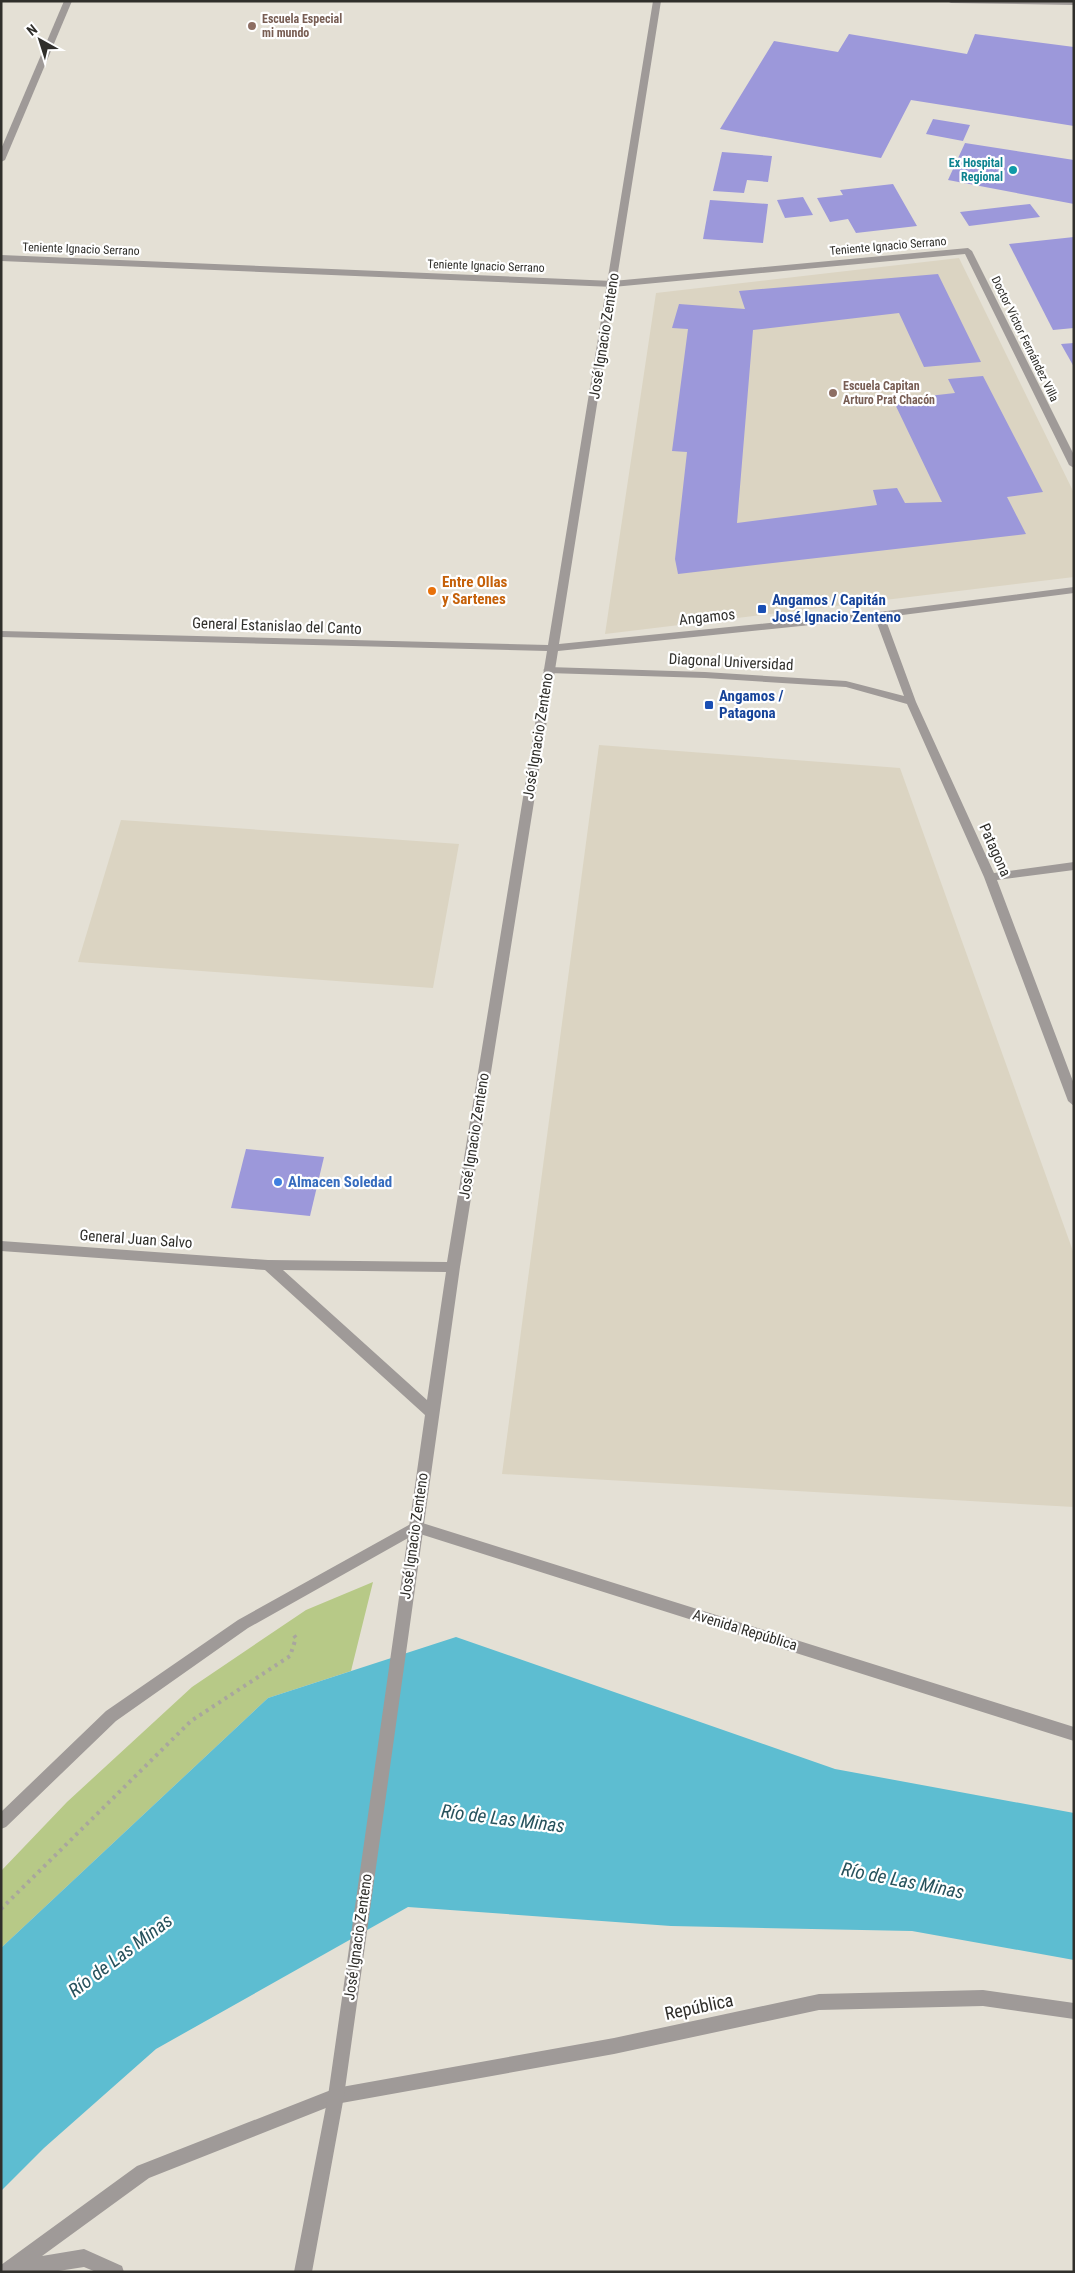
<svg xmlns="http://www.w3.org/2000/svg" width="1075" height="2273" viewBox="0 0 1075 2273" font-family="'Roboto Condensed',sans-serif">
  <style>
    .built { fill: #dbd4c2 }
    .green { fill: #b7c987 }
    .water { fill: #5dbdd1 }
    .building { fill: #9c98da }
    .lines { fill: none; stroke-linecap: round; stroke-linejoin: round }
    .path { stroke: #a9a69e; stroke-width: 4; stroke-dasharray: 3 4.5; stroke-linecap: butt }
    .minor { fill: #9f9a98; fill-rule: evenodd }
    .tertiary { fill: #9f9a98; fill-rule: evenodd }
    .education-dot { fill: #8d6e63; stroke: #fff; stroke-width: 2 }
    .culture-dot { fill: #0f9aa8; stroke: #fff; stroke-width: 2 }
    .food-dot { fill: #e8710a; stroke: #fff; stroke-width: 2 }
    .transit-dot { fill: #1a4fb4; stroke: #fff; stroke-width: 2 }
    .shop-dot { fill: #3f7fe0; stroke: #fff; stroke-width: 2 }
    .labels { text-anchor: middle; stroke-width: 4.5; stroke-linejoin: round; paint-order: stroke }
    .far-education-label { font-size: 12px; font-weight: bold; fill: #785e54; stroke: #fff; text-anchor: start }
    .far-culture-label { font-size: 12px; font-weight: bold; fill: #0d838f; stroke: #fff; text-anchor: end }
    .far-street-label { font-size: 12px; fill: #302f2b; stroke: #fff }
    .street-label { font-size: 15px; fill: #302f2b; stroke: #fff }
    .food-label { font-size: 15px; font-weight: bold; fill: #c56008; stroke: #fff; text-anchor: start }
    .transit-label { font-size: 15px; font-weight: bold; fill: #164399; stroke: #fff; text-anchor: start }
    .shop-label { font-size: 15px; font-weight: bold; fill: #366cbe; stroke: #fff; text-anchor: start }
    .near-street-label { font-size: 18px; fill: #302f2b; stroke: #fff }
    .near-water-label { font-size: 19px; font-style: italic; fill: #27525c; stroke: #fff }
  </style>
  <rect width="100%" height="100%" fill="#e4e0d5"/>
  <g class="built">
    <polygon points="959,258 1074,493 1074,577 605,634 656,293"/>
    <polygon points="599,745 900,768 1074,1254 1074,1507 502,1474"/>
    <polygon points="121,820 459,844 433,988 78,962"/>
  </g>
  <polygon class="green" points="373,1582 351,1671 268,1698 1,1948 1,1871 67,1802 192,1687 306,1610"/>
  <polygon class="water" points="456,1637 835,1769 1074,1813 1074,1960 912,1931 671,1926 408,1907 156,2049 44,2148 1,2191 1,1948 268,1698"/>
  <g class="building">
    <polygon points="849,34 967,54 975,34 1074,47 1074,126 911,100 881,158 720,129 774,41 838,52"/>
    <polygon points="933,119 970,125 963,141 926,134"/>
    <polygon points="965,143 1074,160 1074,204 948,180"/>
    <polygon points="722,152 772,156 768,182 747,180 744,193 713,191"/>
    <polygon points="893,184 917,226 856,233 848,219 830,222 817,198 843,195 840,190"/>
    <polygon points="803,197 813,215 785,218 777,200"/>
    <polygon points="710,200 768,204 763,243 703,239"/>
    <polygon points="1030,204 1040,217 969,226 960,212"/>
    <polygon points="1074,237 1074,328 1053,330 1009,244"/>
    <polygon points="938,274 981,362 924,367 899,313 753,330 737,523 877,505 873,490 897,488 905,503 942,502 893,400 955,393 948,379 983,376 1043,492 1007,497 1026,534 678,574 675,559 687,452 672,451 688,329 672,328 679,304 745,309 739,291"/>
    <polygon points="1074,343 1074,367 1061,344"/>
    <polygon points="246,1149 324,1157 310,1216 231,1208"/>
  </g>
  <g class="lines">
    <polyline class="path" points="1,1909 191,1721 290,1656 296,1638 293,1634"/>
    <g class="minor">
      <polygon points="64,1 72,1 5,160 1,162 1,149"/>
      <polygon points="947,1 1074,1 1074,5 951,3"/>
      <polygon points="968,248 972,251 1074,455 1074,468 1069,465 965,254 613,287 1,261 1,255 613,281"/>
      <polygon points="879,612 884,615 916,702 994,873 1074,862 1074,870 997,880 1074,1084 1074,1106 1068,1101 984,877 907,704 846,687 705,678 548,673 543,670 548,667 705,672 846,681 904,696 874,615"/>
      <polygon points="416,1521 1074,1727 1074,1741 417,1533 248,1628 116,1721 6,1827 1,1829 1,1812 106,1711 238,1620"/>
      <polygon points="983,1990 1074,2003 1074,2019 983,2006 819,2010 614,2054 336,2104 149,2178 42,2256 84,2249 122,2266 124,2272 96,2272 84,2267 52,2272 1,2272 1,2265 137,2166 336,2088 614,2038 819,1994"/>
    </g>
    <path class="tertiary" d="M 653,1 L 661,1 L 559,644 L 879,612 L 1074,587 L 1074,593 L 879,618 L 558,651 L 460,1267 L 344,2096 L 312,2272 L 294,2272 L 328,2096 L 425,1415 L 265,1270 L 1,1251 L 1,1241 L 268,1260 L 447,1262 L 547,651 L 1,637 L 1,631 L 548,645 ZM 283,1270 L 446,1272 L 427,1400 Z"/>
  </g>
  <g class="education-dot">
    <circle cx="252" cy="26" r="5"/>
    <circle cx="833" cy="393" r="5"/>
  </g>
  <circle class="culture-dot" cx="1013" cy="170" r="5"/>
  <circle class="food-dot" cx="432" cy="591" r="5"/>
  <g class="transit-dot">
    <rect x="757" y="604" width="10" height="10" rx="2.5"/>
    <rect x="704" y="700" width="10" height="10" rx="2.5"/>
  </g>
  <circle class="shop-dot" cx="278" cy="1182" r="5"/>
  <g class="labels">
    <g class="far-education-label">
      <text x="262" y="23">Escuela Especial<tspan x="262" dy="14">mi mundo</tspan></text>
      <text x="843" y="390">Escuela Capitan<tspan x="843" dy="14">Arturo Prat Chacón</tspan></text>
    </g>
    <g class="far-culture-label">
      <text x="1003" y="167">Ex Hospital<tspan x="1003" dy="14">Regional</tspan></text>
    </g>
    <g class="far-street-label">
      <text transform="translate(888 246) rotate(-5)" y="4">Teniente Ignacio Serrano</text>
      <text transform="translate(81 249) rotate(2)" y="4">Teniente Ignacio Serrano</text>
      <text transform="translate(486 266) rotate(2)" y="4">Teniente Ignacio Serrano</text>
      <text transform="translate(1025 339) rotate(64)" y="4">Doctor Víctor Fernández Villa</text>
    </g>
    <g class="street-label">
      <text transform="translate(604 336) rotate(-81)" y="5">José Ignacio Zenteno</text>
      <text transform="translate(707 617) rotate(-6)" y="5">Angamos</text>
      <text transform="translate(277 626) rotate(2)" y="5">General Estanislao del Canto</text>
      <text transform="translate(731 662) rotate(3)" y="5">Diagonal Universidad</text>
      <text transform="translate(538 736) rotate(-81)" y="5">José Ignacio Zenteno</text>
      <text transform="translate(995 850) rotate(66)" y="5">Patagona</text>
      <text transform="translate(474 1136) rotate(-81)" y="5">José Ignacio Zenteno</text>
      <text transform="translate(136 1239) rotate(4)" y="5">General Juan Salvo</text>
      <text transform="translate(414 1536) rotate(-82)" y="5">José Ignacio Zenteno</text>
      <text transform="translate(745 1630) rotate(17)" y="5">Avenida República</text>
      <text transform="translate(358 1937) rotate(-82)" y="5">José Ignacio Zenteno</text>
    </g>
    <g class="food-label">
      <text x="442" y="587">Entre Ollas<tspan x="442" dy="17">y Sartenes</tspan></text>
    </g>
    <g class="transit-label">
      <text x="772" y="605">Angamos / Capitán<tspan x="772" dy="17">José Ignacio Zenteno</tspan></text>
      <text x="719" y="701">Angamos /<tspan x="719" dy="17">Patagona</tspan></text>
    </g>
    <g class="shop-label">
      <text x="288" y="1187">Almacen Soledad</text>
    </g>
    <g class="near-street-label">
      <text transform="translate(699 2007) rotate(-12)" y="6">República</text>
    </g>
    <g class="near-water-label">
      <text transform="translate(503 1818) rotate(7)" y="7">Río de Las Minas</text>
      <text transform="translate(903 1880) rotate(11)" y="7">Río de Las Minas</text>
      <text transform="translate(120 1955) rotate(-37)" y="7">Río de Las Minas</text>
    </g>
  </g>
  <rect width="1075" height="2273" fill="none" stroke="#302f2b" stroke-width="5"/>
  <g transform="translate(40 40) rotate(321)" stroke="#ffffff" stroke-width="4" paint-order="stroke">
  <path d="M0-4L9 19L0 12L-9 19Z" fill="#302f2b"/>
  <text y="-8" font-size="14" font-weight="bold" text-anchor="middle" fill="#302f2b">N</text>
  </g>
</svg>
